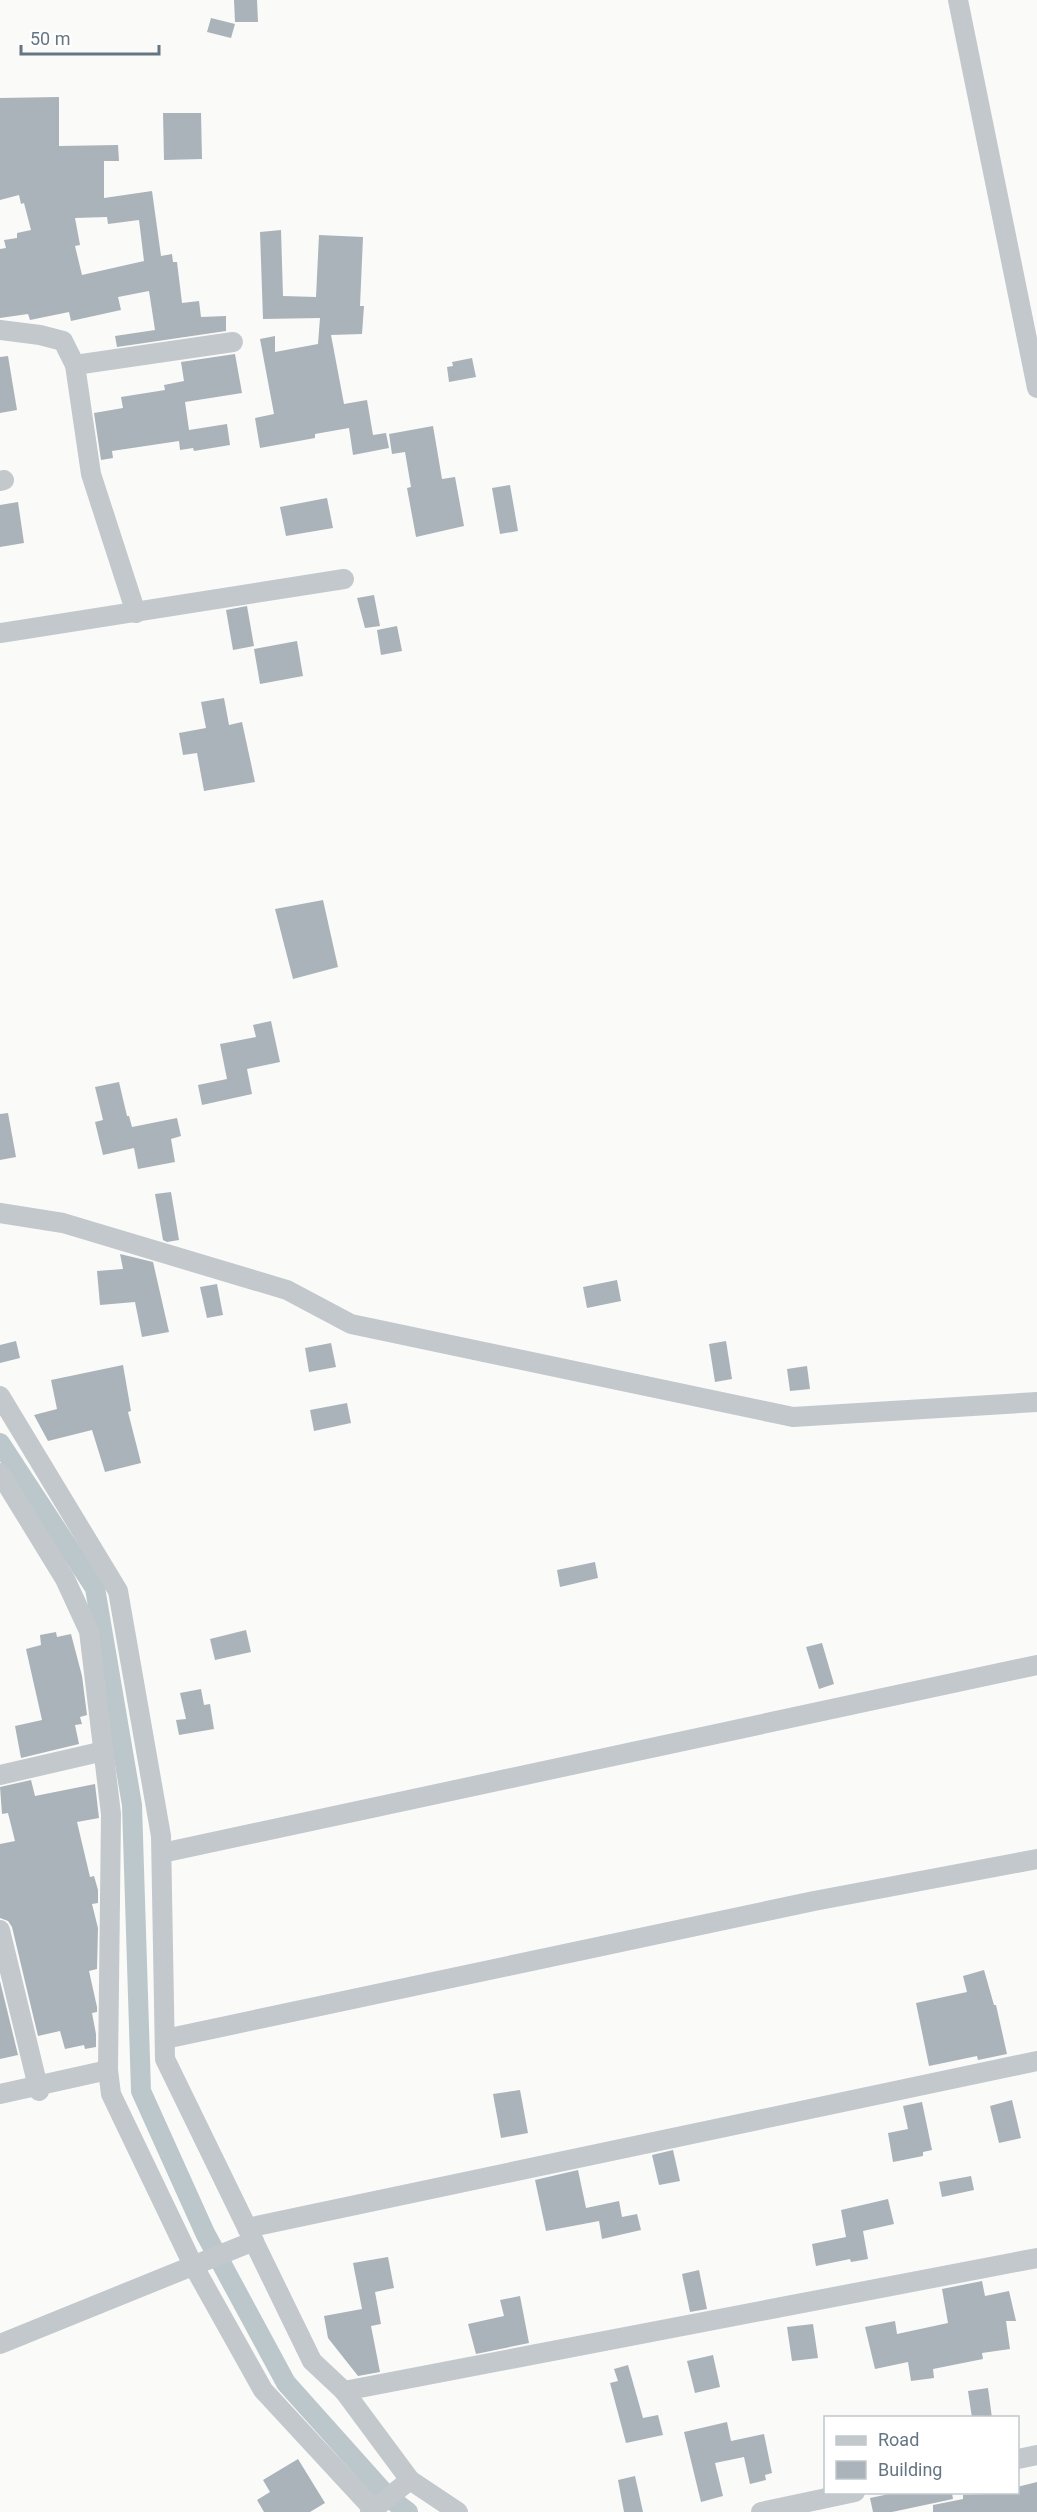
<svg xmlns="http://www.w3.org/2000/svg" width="1037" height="2512" viewBox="0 0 1037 2512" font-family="Roboto,sans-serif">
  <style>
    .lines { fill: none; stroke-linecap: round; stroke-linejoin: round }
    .canal { stroke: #bbc7cb; stroke-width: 20 }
    .building { fill: #aab3b9; fill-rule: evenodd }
    .street { stroke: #c3c8cc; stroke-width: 20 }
  </style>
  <rect width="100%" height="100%" fill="#fafaf8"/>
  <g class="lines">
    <polyline class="canal" points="0,1443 95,1588 132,1805 141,2091 205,2233 286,2383 388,2497 408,2512"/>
  </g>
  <g class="building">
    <polygon points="234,0 257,0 258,22 235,22"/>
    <polygon points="211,18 235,24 231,38 207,32"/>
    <path d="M 59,97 L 59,146 L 118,145 L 119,161 L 104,161 L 104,198 L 152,191 L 161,256 L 172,254 L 173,262 L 177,262 L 182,303 L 199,301 L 201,317 L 226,316 L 226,331 L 117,347 L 115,336 L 155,330 L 149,291 L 118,297 L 121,310 L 71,321 L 69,312 L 30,320 L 28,314 L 0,318 L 0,249 L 6,248 L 4,240 L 17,238 L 17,233 L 31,230 L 24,203 L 21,204 L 19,195 L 0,200 L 0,98 ZM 107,217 L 108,224 L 139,220 L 144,261 L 82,275 L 75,246 L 80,245 L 75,218 Z"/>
    <polygon points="163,113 201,113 202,159 164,160"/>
    <polygon points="281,230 283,296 316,297 319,235 363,237 360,306 364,306 362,334 331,335 344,404 367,400 373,435 386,433 389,448 353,455 349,428 315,434 315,438 260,448 255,418 274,414 260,339 275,336 275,352 318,344 320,318 263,319 260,232"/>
    <polygon points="235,354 242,393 185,402 189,430 227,424 230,445 194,451 193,448 180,450 179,441 112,451 113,458 101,460 94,413 123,408 121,397 165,390 164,385 184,381 181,362"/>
    <polygon points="8,356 17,410 0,413 0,357"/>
    <polygon points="472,358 476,377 449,382 447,367 453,366 452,362"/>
    <polygon points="433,426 442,479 455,477 464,526 416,537 407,488 411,487 405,452 392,454 389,434"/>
    <polygon points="510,485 518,531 500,534 492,488"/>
    <polygon points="327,498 333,528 286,536 280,507"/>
    <polygon points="18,502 24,543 0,547 0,505"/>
    <polygon points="374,595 380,626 365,628 357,598"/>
    <polygon points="247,606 254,646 233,650 226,610"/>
    <polygon points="397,626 402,651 381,655 377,630"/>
    <polygon points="297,641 303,676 260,684 254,649"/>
    <polygon points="224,698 229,725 242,722 255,782 204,791 197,753 183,755 179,733 206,728 201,702"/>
    <polygon points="323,900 338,967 293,979 275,909"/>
    <polygon points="271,1021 280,1062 247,1069 252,1094 202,1105 198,1085 227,1079 220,1044 256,1037 253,1025"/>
    <polygon points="119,1082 127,1116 129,1116 132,1127 177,1118 181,1136 171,1139 175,1162 138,1169 134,1148 103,1155 95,1122 103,1120 95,1087"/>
    <polygon points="8,1113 16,1157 0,1160 0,1114"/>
    <polygon points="171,1192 179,1240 167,1242 163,1240 155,1194"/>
    <polygon points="120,1254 153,1262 169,1332 142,1337 135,1302 100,1305 97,1271 123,1269"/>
    <polygon points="617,1280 621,1301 587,1308 583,1287"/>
    <polygon points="217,1284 223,1315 207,1318 200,1287"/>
    <polygon points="16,1341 20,1358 0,1363 0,1345"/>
    <polygon points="726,1341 732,1379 715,1382 709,1344"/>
    <polygon points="331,1343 336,1367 309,1372 305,1348"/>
    <polygon points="123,1365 131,1411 128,1412 141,1463 105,1472 92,1430 48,1441 34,1415 57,1409 51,1380"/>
    <polygon points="807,1366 810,1389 790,1391 787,1369"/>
    <polygon points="347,1403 351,1423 314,1431 310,1410"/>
    <polygon points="595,1562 598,1578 560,1587 557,1570"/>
    <polygon points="246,1630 251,1652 215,1660 210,1639"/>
    <polygon points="56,1632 57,1637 71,1634 82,1676 87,1715 80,1717 82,1724 75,1725 79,1744 21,1758 15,1726 42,1720 26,1649 41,1645 40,1635"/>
    <polygon points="822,1643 834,1684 819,1689 806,1647"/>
    <polygon points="201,1689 204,1705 210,1704 214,1729 179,1735 176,1720 186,1719 180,1693"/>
    <polygon points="31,1780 35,1796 95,1784 99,1818 77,1822 90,1877 94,1876 98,1890 98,1903 92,1904 98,1928 97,1969 89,1971 97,2007 97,2012 92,2013 96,2034 96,2047 85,2049 84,2045 65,2049 60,2031 38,2036 12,1927 8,1921 0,1918 0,1844 15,1841 8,1813 2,1814 0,1787"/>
    <polygon points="984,1970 994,2005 996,2005 1007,2054 978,2060 977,2056 929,2066 916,2003 967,1992 963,1976"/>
    <polygon points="0,1981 18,2055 0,2059"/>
    <polygon points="520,2090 528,2133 501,2138 493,2094"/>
    <polygon points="1012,2100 1021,2138 999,2143 990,2106"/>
    <polygon points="922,2102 932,2150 923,2152 923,2156 893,2162 888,2133 908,2129 903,2106"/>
    <polygon points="673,2150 680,2181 659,2185 652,2155"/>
    <polygon points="578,2170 586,2208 619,2201 622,2217 637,2214 641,2230 602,2239 599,2221 546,2231 535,2180"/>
    <polygon points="971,2176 974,2190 942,2197 939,2182"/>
    <polygon points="888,2199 894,2224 863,2231 868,2259 851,2262 850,2259 816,2266 812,2244 846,2237 841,2210"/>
    <polygon points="388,2257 394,2288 375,2292 381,2324 371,2326 380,2372 358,2376 328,2338 324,2316 362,2309 353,2263"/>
    <polygon points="699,2270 707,2309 690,2312 682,2274"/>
    <polygon points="982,2281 985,2296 1009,2291 1016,2321 1006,2321 1010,2349 982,2353 983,2359 933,2369 934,2378 911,2381 908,2362 875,2369 865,2327 895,2321 897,2334 948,2323 942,2289"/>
    <polygon points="520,2296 529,2343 476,2354 468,2324 504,2316 500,2300"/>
    <polygon points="813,2324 818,2358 792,2361 787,2327"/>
    <polygon points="713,2355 720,2387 695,2393 687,2361"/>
    <polygon points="628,2365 643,2418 658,2415 663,2435 626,2443 610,2383 618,2381 614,2369"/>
    <polygon points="988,2388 992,2418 972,2418 968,2391"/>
    <polygon points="727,2422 731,2441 764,2434 772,2473 765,2475 766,2480 750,2484 744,2457 715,2463 723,2496 701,2502 684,2432"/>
    <polygon points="298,2459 325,2503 310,2512 264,2512 257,2500 270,2492 263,2480"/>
    <polygon points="635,2476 643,2512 624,2512 618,2480"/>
    <polygon points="1037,2482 1037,2512 933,2512 933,2505 963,2499 963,2495 1017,2493 1017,2487"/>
    <polygon points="894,2493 952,2493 953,2499 892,2512 873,2512 870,2498"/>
  </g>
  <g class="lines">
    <g class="street">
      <polyline points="958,0 1037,388"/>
      <polyline points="0,330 40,335 63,341 75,365 91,474 136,613"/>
      <polyline points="75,365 233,342"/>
      <polyline points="0,481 4,480"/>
      <polyline points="0,633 344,579"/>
      <polyline points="0,1213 63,1223 287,1290 351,1324 793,1417 1037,1402"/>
      <polyline points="0,1396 118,1591 161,1836 165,2059 312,2361 344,2391 410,2480 458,2512"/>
      <polyline points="0,1473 65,1579 89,1631 111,1814 108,2070 111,2094 193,2265 263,2390 374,2510"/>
      <polyline points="0,1775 104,1751"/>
      <polyline points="162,1853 1037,1665"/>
      <polyline points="0,1930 39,2091"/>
      <polyline points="165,2039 814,1901 1037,1859"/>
      <polyline points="0,2094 108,2070"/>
      <polyline points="247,2228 1037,2061"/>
      <polyline points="0,2344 254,2241"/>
      <polyline points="344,2391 1037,2258"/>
      <polyline points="1018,2459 1037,2455"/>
      <polyline points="370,2512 410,2480"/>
      <polyline points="761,2512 855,2492"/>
    </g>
  </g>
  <rect x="824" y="2416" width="195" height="78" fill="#ffffff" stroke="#c1c8cd" stroke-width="1.5"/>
  <rect x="836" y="2436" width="30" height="9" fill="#c3c8cc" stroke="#c1c8cd" stroke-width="1.5"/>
  <text x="878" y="2446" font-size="18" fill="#657683">Road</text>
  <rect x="836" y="2461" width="30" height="18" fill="#aab3b9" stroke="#c1c8cd" stroke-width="1.5"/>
  <text x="878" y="2476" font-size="18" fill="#657683">Building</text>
  <path d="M21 45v9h138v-9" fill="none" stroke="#657683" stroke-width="3"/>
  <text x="30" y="45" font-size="18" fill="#657683" stroke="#ffffff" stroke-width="4.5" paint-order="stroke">50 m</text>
</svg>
